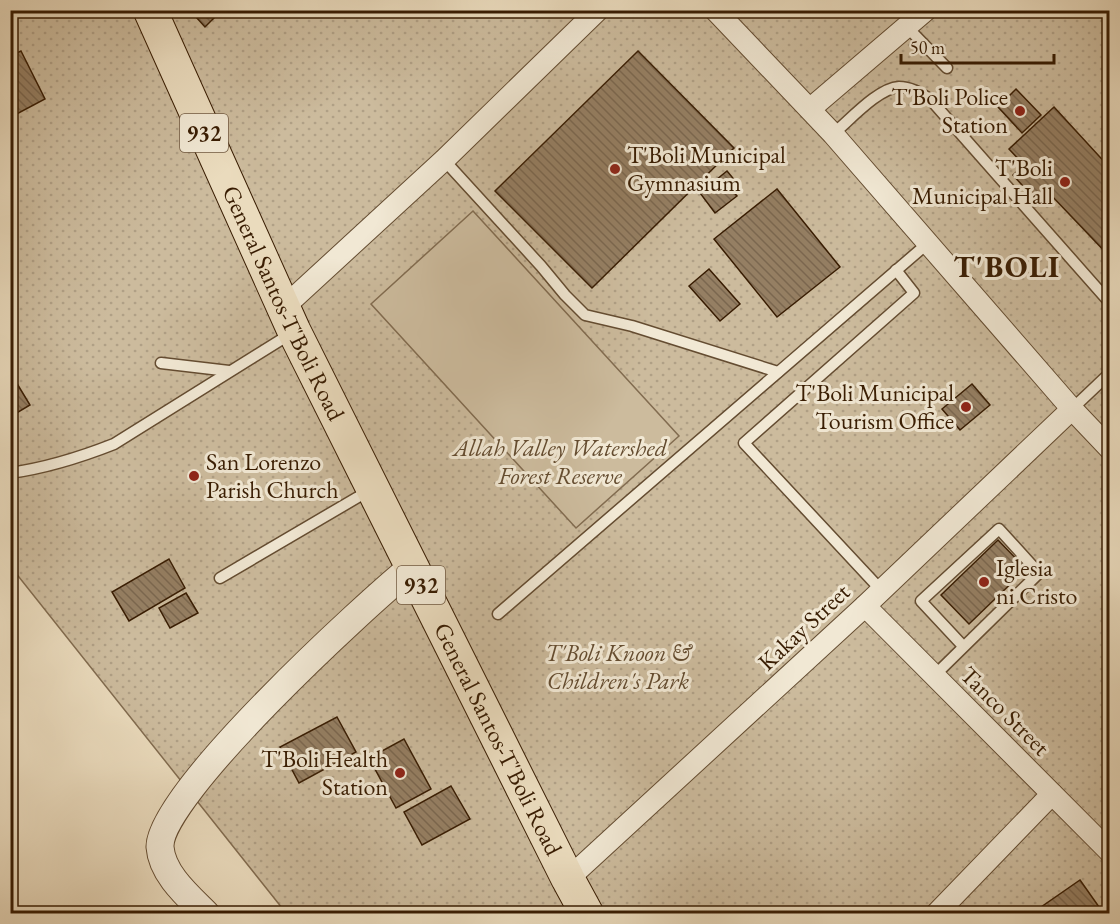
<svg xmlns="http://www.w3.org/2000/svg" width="1120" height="924" viewBox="0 0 1120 924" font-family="'EB Garamond',serif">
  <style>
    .park { fill: url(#park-dots); stroke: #826c50; stroke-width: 1.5 }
    .garden { fill: #ccbb9d; stroke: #826c50; stroke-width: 1.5 }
    .building { fill: url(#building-back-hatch); stroke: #381c02; stroke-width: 1.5 }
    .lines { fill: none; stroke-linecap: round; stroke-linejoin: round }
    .service-casing { stroke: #644c31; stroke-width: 13 }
    .minor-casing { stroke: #644c31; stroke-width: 23 }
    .tertiary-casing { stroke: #644c31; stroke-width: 29 }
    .primary-casing { stroke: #381c02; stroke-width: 35 }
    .service { stroke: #f1e8d4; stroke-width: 10 }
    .minor { stroke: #f1e8d4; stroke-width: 21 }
    .tertiary { stroke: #f1e8d4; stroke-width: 27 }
    .primary { stroke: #eadbbd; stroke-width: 33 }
    .poi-dot { fill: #8f2418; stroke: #f1e8d4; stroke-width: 2 }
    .labels { text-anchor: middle; stroke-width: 6; stroke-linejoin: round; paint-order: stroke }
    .shield { fill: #f1e8d4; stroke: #705941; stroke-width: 1.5 }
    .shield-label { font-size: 22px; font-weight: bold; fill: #381c02 }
    .poi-label { font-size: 24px; fill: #381c02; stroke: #f1e8d4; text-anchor: end }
    .street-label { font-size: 24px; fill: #381c02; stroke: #f1e8d4 }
    .park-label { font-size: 24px; font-style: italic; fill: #644c30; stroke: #f1e8d4 }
    .district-label { font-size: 30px; font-weight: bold; letter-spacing: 1.5px; fill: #381c02; stroke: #f1e8d4 }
  </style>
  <defs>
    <pattern id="park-dots" width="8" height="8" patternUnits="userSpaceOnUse" patternTransform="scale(1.5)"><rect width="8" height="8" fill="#ccbb9d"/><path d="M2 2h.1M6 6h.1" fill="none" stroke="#b0a086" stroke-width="1.8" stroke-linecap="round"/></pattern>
    <pattern id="building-back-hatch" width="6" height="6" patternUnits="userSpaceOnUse" patternTransform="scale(1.5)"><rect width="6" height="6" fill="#957f63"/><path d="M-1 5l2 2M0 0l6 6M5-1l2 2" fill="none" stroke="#7b674f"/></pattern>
  </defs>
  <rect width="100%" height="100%" fill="#eadbbd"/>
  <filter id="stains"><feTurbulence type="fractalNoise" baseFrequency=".00333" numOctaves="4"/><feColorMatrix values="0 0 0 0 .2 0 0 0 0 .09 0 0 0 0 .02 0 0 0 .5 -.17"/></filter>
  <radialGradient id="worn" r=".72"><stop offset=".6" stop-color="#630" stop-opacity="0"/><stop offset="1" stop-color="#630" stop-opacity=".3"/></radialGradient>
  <polygon class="park" points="11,11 1109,11 1109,913 286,913 11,567"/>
  <polygon class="garden" points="473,211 679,436 576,528 371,304"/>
  <g class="building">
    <polygon points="203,10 222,10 205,27 196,17"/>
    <polygon points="21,51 45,99 11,117 10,56"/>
    <polygon points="638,51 734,148 592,288 495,191"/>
    <polygon points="1016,89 1041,115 1022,133 998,107"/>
    <polygon points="1054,107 1110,168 1110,257 1050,194 1039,204 1013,175 1024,165 1009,149"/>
    <polygon points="727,171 737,183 730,188 737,196 715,213 700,193"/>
    <polygon points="777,189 840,267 777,317 714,239"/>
    <polygon points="709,269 740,304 720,321 689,286"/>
    <polygon points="10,372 30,405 10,417"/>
    <polygon points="972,384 990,405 960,430 942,409"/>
    <polygon points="998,540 1026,569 969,624 941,595"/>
    <polygon points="169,559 185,588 129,621 112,592"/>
    <polygon points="186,593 198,613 170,628 159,608"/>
    <polygon points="337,717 356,752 299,783 280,747"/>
    <polygon points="404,739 431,789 396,808 369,758"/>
    <polygon points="451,786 470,819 422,845 404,812"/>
    <polygon points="1080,880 1104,914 1031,914"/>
  </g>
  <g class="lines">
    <g class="service-casing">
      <g id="service">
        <polyline points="1105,10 1110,15"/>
        <polyline points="907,27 947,68"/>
        <path d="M 833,134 C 849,121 878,88 899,87 C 911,87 920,93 930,99 L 1110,303"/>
        <polyline points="444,160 541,266 565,295 585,315 632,326 778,372"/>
        <polyline points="161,363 229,371"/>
        <polyline points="1072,409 1110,373"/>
        <path d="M 10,473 C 46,468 81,457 114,444 L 292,333"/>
        <polyline points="220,578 370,490"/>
        <polyline points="881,590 744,443 914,293 896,270"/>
        <polyline points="498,614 928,243"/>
        <polyline points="934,676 1039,573 999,529 921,601 963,646"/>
      </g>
    </g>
    <g class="minor-casing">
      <g id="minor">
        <polyline points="715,10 833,134 1072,409 1110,449"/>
        <polyline points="810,109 926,10"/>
        <polyline points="283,308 444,160 598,10"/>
        <polyline points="865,606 1110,852"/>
        <polyline points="568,879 865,606 1072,409"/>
        <polyline points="936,914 1052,794"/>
      </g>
    </g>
    <g class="tertiary-casing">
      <path id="tertiary" d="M 206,914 C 188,896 162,874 160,847 C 158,795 366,604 412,567"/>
    </g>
    <g class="primary-casing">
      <g id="primary">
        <path id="s1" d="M 150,10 L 294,331 L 568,879 L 587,914"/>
      </g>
    </g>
    <use href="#service" class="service"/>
    <use href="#minor" class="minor"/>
    <use href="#tertiary" class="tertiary"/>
    <use href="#primary" class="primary"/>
  </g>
  <g class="poi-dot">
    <circle cx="1020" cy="111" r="6"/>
    <circle cx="615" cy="169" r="6"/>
    <circle cx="1065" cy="182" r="6"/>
    <circle cx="966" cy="407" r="6"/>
    <circle cx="194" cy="476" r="6"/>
    <circle cx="984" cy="582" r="6"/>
    <circle cx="400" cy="773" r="6"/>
  </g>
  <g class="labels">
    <g class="shield">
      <rect x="180" y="114" width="48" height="38" rx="4.5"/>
      <rect x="397" y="566" width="48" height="38" rx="4.5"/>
    </g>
    <g class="shield-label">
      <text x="204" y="141">932</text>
      <text x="421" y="593">932</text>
    </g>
    <g class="poi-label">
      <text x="1008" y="105">T'Boli Police<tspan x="1008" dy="28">Station</tspan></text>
      <text x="627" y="163" text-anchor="start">T'Boli Municipal<tspan x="627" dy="28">Gymnasium</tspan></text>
      <text x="1053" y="176">T'Boli<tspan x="1053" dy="28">Municipal Hall</tspan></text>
      <text x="954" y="401">T'Boli Municipal<tspan x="954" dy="28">Tourism Office</tspan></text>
      <text x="206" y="470" text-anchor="start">San Lorenzo<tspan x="206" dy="28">Parish Church</tspan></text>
      <text x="996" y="576" text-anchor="start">Iglesia<tspan x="996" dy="28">ni Cristo</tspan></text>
      <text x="388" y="767">T'Boli Health<tspan x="388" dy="28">Station</tspan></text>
    </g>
    <g class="street-label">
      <text dy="8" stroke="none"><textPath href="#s1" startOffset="322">General Santos-T'Boli Road</textPath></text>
      <text transform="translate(804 627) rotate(-43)" y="8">Kakay Street</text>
      <text transform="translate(1005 711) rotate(45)" y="8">Tanco Street</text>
      <text dy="8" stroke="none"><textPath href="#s1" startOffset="808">General Santos-T'Boli Road</textPath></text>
    </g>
    <g class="park-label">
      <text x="560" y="456">Allah Valley Watershed<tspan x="560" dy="28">Forest Reserve</tspan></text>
      <text x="618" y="661">T'Boli Knoon &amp;<tspan x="618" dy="28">Children's Park</tspan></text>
    </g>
    <g class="district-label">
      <text x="1007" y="277">T'BOLI</text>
    </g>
  </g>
  <rect width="1120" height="924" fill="none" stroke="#eadbbd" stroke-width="36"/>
  <rect x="12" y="12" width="1096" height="900" fill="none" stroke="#381c02" stroke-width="3"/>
  <rect x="18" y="18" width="1084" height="888" fill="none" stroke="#381c02" stroke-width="1.5"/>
  <path d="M901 54v9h153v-9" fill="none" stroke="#381c02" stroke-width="3"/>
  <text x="910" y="54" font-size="18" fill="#381c02" stroke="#f1e8d4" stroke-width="4.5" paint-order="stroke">50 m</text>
  <rect width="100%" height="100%" filter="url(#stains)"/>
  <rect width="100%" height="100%" fill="url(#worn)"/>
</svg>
